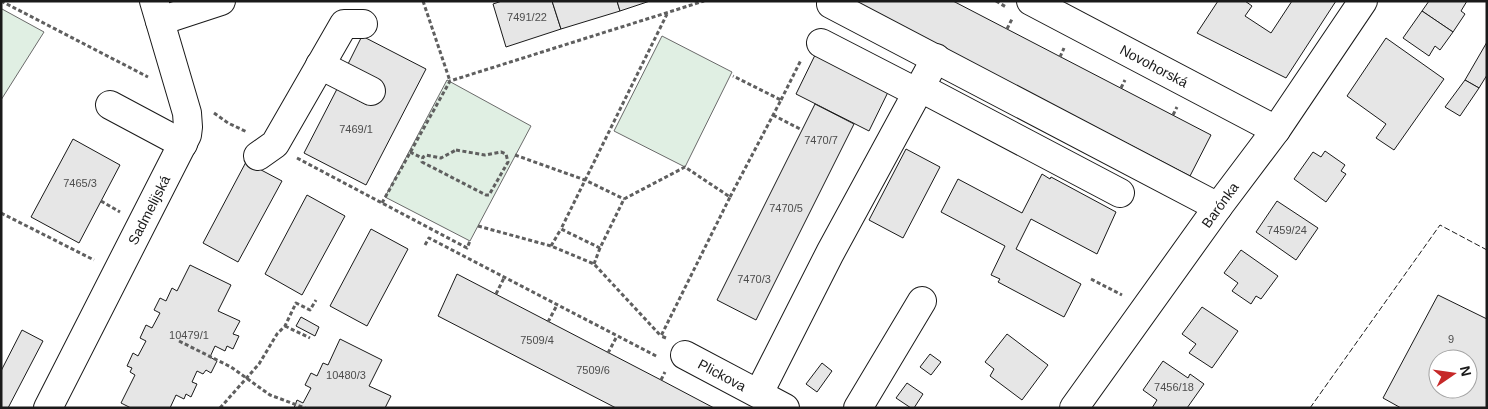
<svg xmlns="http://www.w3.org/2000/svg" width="1488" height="409" viewBox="0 0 1488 409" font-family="Helvetica,sans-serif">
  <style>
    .green { fill: #e0efe3; stroke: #6a6a6a }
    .building { fill: #e6e6e6; stroke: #1a1a1a; fill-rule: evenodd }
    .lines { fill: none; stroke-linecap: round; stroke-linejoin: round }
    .minor-casing { stroke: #1a1a1a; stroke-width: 30 }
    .path { stroke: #5f5f5f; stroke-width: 3; stroke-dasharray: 4 2.5; stroke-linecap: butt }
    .minor { stroke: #fff; stroke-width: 28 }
    .fence { stroke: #1a1a1a; stroke-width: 1; stroke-dasharray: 6 2.5; stroke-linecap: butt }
    .labels { text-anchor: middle; stroke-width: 4; stroke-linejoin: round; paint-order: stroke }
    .number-label { font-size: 11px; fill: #4d4d4d }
    .street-label { font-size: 14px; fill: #1a1a1a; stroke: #fff }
  </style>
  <rect width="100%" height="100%" fill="#fff"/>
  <g class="green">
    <polygon points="2,9 44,32 1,100 1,10"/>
    <polygon points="662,36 732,72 685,167 614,131"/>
    <polygon points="447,80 531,126 470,241 385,197"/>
  </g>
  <g class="building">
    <polygon points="502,1 552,1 561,29 506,47 493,4"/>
    <polygon points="552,1 617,1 620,11 561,29"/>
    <polygon points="617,1 650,1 620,11"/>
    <polygon points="853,1 953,1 1211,135 1190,176"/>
    <polygon points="1218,1 1245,1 1252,6 1245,16 1271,33 1292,1 1336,1 1286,78 1197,33"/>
    <polygon points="1429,1 1467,1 1461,11 1465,14 1453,32 1422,11"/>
    <polygon points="1422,11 1453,32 1440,50 1435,46 1429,56 1403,38"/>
    <polygon points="362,36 426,69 366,185 304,153 337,89 367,105 379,82 347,66"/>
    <polygon points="1386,38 1444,79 1394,150 1376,138 1386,124 1347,96"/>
    <polygon points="1487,42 1487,75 1479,88 1465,80"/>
    <polygon points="817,51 890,88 869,131 796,94"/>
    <polygon points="1465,80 1479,88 1460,116 1445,107"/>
    <polygon points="815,104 854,124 756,320 717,300"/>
    <polygon points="73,139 120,165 79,243 31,217"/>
    <polygon points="906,149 940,167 903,238 869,220"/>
    <polygon points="1325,151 1345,165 1341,171 1346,174 1326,202 1294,179 1313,152 1321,157"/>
    <polygon points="246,162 282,181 238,262 203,243"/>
    <polygon points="1042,174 1050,179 1051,177 1116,212 1097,254 1031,219 1016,249 1081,284 1064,317 998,282 1000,279 991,275 1005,246 941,212 958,179 1022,213"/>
    <polygon points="307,195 345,216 302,295 265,274"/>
    <polygon points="1277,201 1318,228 1296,260 1256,232"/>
    <polygon points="371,229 408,249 367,326 330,306"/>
    <polygon points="1241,250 1278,276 1261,299 1256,296 1251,304 1232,291 1238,283 1224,273"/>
    <polygon points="190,265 231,285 218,311 240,321 233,334 239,336 233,349 227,346 225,351 215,346 210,357 217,361 211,373 206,370 203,374 197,371 192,382 197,384 191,397 186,394 184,399 176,395 170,408 131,408 121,403 135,375 130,372 132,368 127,366 133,353 138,356 146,341 140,338 146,325 152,328 160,313 154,310 160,298 166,301 172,288 177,291"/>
    <polygon points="457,274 661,380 714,408 616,408 438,316"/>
    <path d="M 1438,295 L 1487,319 L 1487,408 L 1401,408 L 1383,398 ZM 1438,359 L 1468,359 L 1468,389 L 1438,389 Z"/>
    <polygon points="1202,307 1238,331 1212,368 1189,353 1196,344 1182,334"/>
    <polygon points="301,317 319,327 315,336 296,326"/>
    <polygon points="22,330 43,341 8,408 1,408 1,371"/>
    <polygon points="1007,334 1048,365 1022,400 990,376 994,369 985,362"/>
    <polygon points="340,339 382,360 369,386 391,396 385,408 294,408 297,400 303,403 311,388 305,385 311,373 317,376 323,363 328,365"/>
    <polygon points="930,354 941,362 931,375 920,367"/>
    <polygon points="1163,361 1188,378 1190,374 1204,384 1187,408 1152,408 1157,400 1143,390"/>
    <polygon points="822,363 832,371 817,392 806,384"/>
    <polygon points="907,383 923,394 914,408 911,408 896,398"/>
  </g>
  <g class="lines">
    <g class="minor-casing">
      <g id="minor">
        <polyline points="1031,1 1276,130"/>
        <polyline points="831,4 1218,207"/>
        <polyline points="160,21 221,1"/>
        <polyline points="821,43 918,93"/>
        <polyline points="320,65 371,91"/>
        <polyline points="921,88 1120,193"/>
        <polyline points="110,105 183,144"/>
        <polyline points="258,156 275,144 344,24 363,24"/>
        <polyline points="685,355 785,408"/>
        <polyline points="759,393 830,253 936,58"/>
        <polyline points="48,408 187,135 188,127 187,113 154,1"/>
        <polyline points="858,408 922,301"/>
        <polyline points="1074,408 1218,207 1276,130 1363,1"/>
      </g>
    </g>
    <g class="path">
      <polyline points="1,1 148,77"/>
      <polyline points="423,1 450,81"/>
      <polyline points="996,1 1006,7"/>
      <polyline points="1007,29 1012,19"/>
      <polyline points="1060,57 1064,48"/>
      <polyline points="1121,88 1125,80"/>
      <polyline points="781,100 801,60"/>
      <polyline points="214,113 228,123 247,132"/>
      <polyline points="773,115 802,130"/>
      <polyline points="1173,115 1177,107"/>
      <polygon points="456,150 485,155 501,152 506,154 508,162 489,195 486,195 422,162 423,157 426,155 441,158"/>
      <polyline points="410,152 422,158"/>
      <polyline points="515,155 585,180 624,199"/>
      <polyline points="297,158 467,248 470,241"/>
      <polyline points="730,197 781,100 733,76"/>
      <polyline points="101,201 120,212"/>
      <polyline points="382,203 450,81 704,1"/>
      <polyline points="1,213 94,260"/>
      <polyline points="478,226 551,246 594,264 661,336"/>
      <polyline points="425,245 429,238 658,357"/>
      <polyline points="551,246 561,229"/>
      <polyline points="594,264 600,248"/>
      <polyline points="1091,279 1122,295"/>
      <polyline points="496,294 504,278"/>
      <polyline points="548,322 557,305"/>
      <polyline points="285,326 310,338"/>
      <polyline points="666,338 661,336 730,197 685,167 624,199 600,248 561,229 667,14"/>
      <polyline points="179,341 231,367 270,395 305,408"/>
      <polyline points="608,353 617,336"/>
      <polyline points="661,380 665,372"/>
      <polyline points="220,408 259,364 277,334 285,326 296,303 310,310 316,300"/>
    </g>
    <use href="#minor" class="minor"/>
    <polyline class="fence" points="1310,408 1440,225 1487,250"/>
  </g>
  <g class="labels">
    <g class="number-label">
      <text x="527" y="21">7491/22</text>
      <text x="356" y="133">7469/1</text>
      <text x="821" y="144">7470/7</text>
      <text x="80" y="187">7465/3</text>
      <text x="786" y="212">7470/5</text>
      <text x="1287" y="234">7459/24</text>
      <text x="754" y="283">7470/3</text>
      <text x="189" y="339">10479/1</text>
      <text x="1451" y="343">9</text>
      <text x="537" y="344">7509/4</text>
      <text x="593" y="374">7509/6</text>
      <text x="346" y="379">10480/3</text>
      <text x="1174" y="391">7456/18</text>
    </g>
    <g class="street-label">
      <text transform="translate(1154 66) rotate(28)" y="5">Novohorská</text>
      <text transform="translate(1220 205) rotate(-54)" y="5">Barónka</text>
      <text transform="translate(149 210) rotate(-63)" y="5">Sadmelijská</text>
      <text transform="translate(722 375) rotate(28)" y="5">Plickova</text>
    </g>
  </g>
  <rect width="1488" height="409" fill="none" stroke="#1a1a1a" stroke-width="5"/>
  <g transform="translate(1453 374) rotate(77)"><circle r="24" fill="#ffffff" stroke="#a3a3a3"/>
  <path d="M0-4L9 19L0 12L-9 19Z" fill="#c62828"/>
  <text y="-8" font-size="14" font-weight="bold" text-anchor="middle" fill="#1a1a1a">N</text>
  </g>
</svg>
